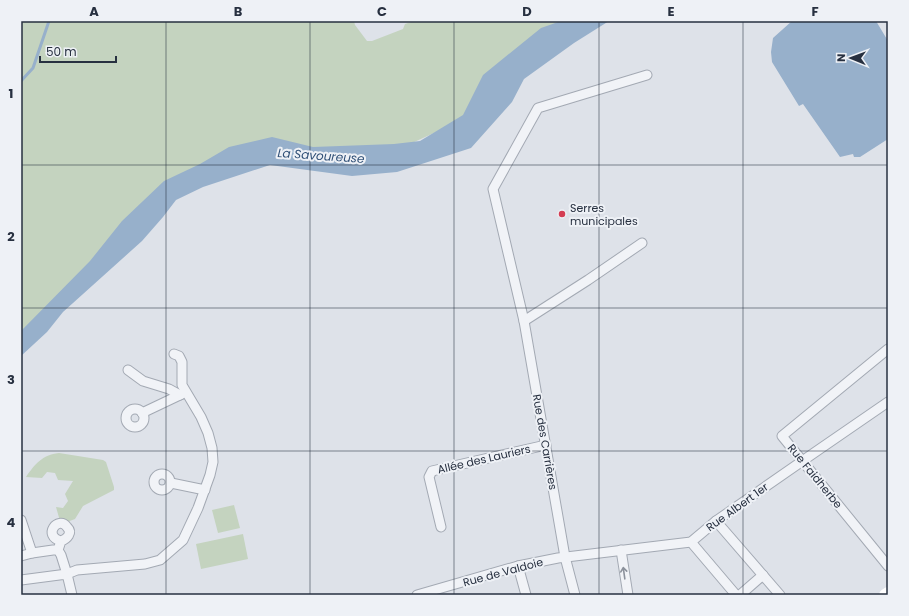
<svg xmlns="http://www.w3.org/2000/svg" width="909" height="616" viewBox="0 0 909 616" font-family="Poppins,sans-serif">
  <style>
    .green { fill: #c4d3bf }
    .water { fill: #97b0cb }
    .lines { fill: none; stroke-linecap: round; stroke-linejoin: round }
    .stream { stroke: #97b0cb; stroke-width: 3 }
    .minor-casing { stroke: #a3a9b3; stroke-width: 11 }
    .minor { stroke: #f1f3f7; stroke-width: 9 }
    .secondary { stroke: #fff; stroke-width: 12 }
    .oneway { stroke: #8c929c }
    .grid { fill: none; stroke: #273040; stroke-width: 1; stroke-opacity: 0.55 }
    .poi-dot { fill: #d43d53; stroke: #eef1f6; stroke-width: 1.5 }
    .labels { text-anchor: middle; stroke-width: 4; stroke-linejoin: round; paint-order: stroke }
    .poi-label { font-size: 11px; fill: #273040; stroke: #eef1f6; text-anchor: start }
    .street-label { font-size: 11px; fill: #273040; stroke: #eef1f6 }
    .water-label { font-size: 12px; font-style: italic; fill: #2f4f76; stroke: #eef1f6 }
    .neatline { fill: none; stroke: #273040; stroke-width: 1.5 }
    .grid-label { font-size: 13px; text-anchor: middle; font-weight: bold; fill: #273040 }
  </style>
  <rect width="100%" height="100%" fill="#dee2e9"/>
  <g class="green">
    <polygon points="21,21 354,21 355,25 367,41 372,41 403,29 405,24 414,21 562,21 458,122 412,143 210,162 21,333"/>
    <path d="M 59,453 L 103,460 L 106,462 L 114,487 L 114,490 L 83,506 L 75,519 L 67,522 L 60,521 L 56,507 L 63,508 L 68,501 L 65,494 L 73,481 L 58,480 L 55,473 L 47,472 L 42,478 L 26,477 C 35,464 42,455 59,453 Z"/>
    <polygon points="234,505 240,528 218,533 212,510"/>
    <polygon points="243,534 248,559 201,569 196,544"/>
  </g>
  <g class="water">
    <polygon points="561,21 609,21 574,43 524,79 512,102 471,148 397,172 352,176 270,165 203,187 176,200 163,217 142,241 63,312 47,332 21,356 21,331 90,261 122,221 164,181 200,164 229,147 272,137 313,147 394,144 420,141 463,115 483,75 541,28"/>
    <polygon points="792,21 876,21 888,41 888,139 860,157 854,157 853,154 840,157 803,104 799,106 772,62 771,52 773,38"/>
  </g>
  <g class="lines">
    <polyline class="stream" points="21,81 33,68 49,21"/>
    <g class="minor-casing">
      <g id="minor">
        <polyline points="524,321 588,280 642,243"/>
        <polyline points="888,349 782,436 888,566"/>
        <polyline points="128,370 143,381 169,389 180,395"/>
        <circle cx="135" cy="418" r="9"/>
        <polyline points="142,413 182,394"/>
        <circle cx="162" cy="482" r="8"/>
        <polyline points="171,483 205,490"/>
        <polyline points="21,520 32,553 21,556"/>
        <polyline points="716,521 780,595"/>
        <polyline points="441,527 429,477 432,471 546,445"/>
        <polyline points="691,542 736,595"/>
        <path d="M 58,550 L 61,541 C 67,539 73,533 67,527 C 58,515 42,536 61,541"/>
        <polyline points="621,550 628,595"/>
        <polyline points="32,553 53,550 58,550 61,555 67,574 77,570 145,564 160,560 183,540 198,508 210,475 213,462 212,448 208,433 201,417 182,385 182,362 179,356 174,354"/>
        <polyline points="518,566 526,595"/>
        <polyline points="21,580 67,574 72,595"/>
        <polyline points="417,595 518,566 558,558 691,542 716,521 811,455 888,402"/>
        <polyline points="575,595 565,557 524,321 493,189 538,108 647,75"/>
        <polyline points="740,595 763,575"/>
      </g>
    </g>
    <use href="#minor" class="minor"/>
    <polyline class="secondary" points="885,595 888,593"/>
  </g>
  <defs><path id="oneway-shaft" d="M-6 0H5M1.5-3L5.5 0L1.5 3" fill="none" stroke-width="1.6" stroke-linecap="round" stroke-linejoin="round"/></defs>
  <use class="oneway" href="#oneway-shaft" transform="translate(624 573) rotate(-98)"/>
  <path class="grid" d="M 166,21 L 166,595M 310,21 L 310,595M 454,21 L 454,595M 599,21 L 599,595M 743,21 L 743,595M 21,165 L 888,165M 21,308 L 888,308M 21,451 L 888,451"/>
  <circle class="poi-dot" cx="562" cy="214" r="4"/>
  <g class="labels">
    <g class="poi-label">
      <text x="570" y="212">Serres<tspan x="570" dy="13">municipales</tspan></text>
    </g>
    <g class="street-label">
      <text transform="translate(545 442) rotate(80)" y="4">Rue des Carrières</text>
      <text transform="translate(484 459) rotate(-13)" y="4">Allée des Lauriers</text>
      <text transform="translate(815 476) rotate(51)" y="4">Rue Faidherbe</text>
      <text transform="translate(737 507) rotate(-36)" y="4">Rue Albert 1er</text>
      <text transform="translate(503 572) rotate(-15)" y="4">Rue de Valdoie</text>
    </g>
    <g class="water-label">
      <text transform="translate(321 156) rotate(4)" y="4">La Savoureuse</text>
    </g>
  </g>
  <rect width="909" height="616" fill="none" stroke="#eef1f6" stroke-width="44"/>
  <g transform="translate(851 58) rotate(271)" stroke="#eef1f6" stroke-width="3" paint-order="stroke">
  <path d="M0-3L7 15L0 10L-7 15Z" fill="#273040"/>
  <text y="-6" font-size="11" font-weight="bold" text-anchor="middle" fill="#273040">N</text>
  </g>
  <path d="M40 56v6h76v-6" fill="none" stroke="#273040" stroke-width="2"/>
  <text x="46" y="56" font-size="12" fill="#273040" stroke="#eef1f6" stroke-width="3" paint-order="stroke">50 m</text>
  <rect x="22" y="22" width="865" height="572" class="neatline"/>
  <g class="grid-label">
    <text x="94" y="16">A</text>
    <text x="238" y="16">B</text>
    <text x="382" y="16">C</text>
    <text x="527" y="16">D</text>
    <text x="671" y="16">E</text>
    <text x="815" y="16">F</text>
    <text x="11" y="98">1</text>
    <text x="11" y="241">2</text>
    <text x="11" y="384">3</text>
    <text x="11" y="527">4</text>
  </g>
</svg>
